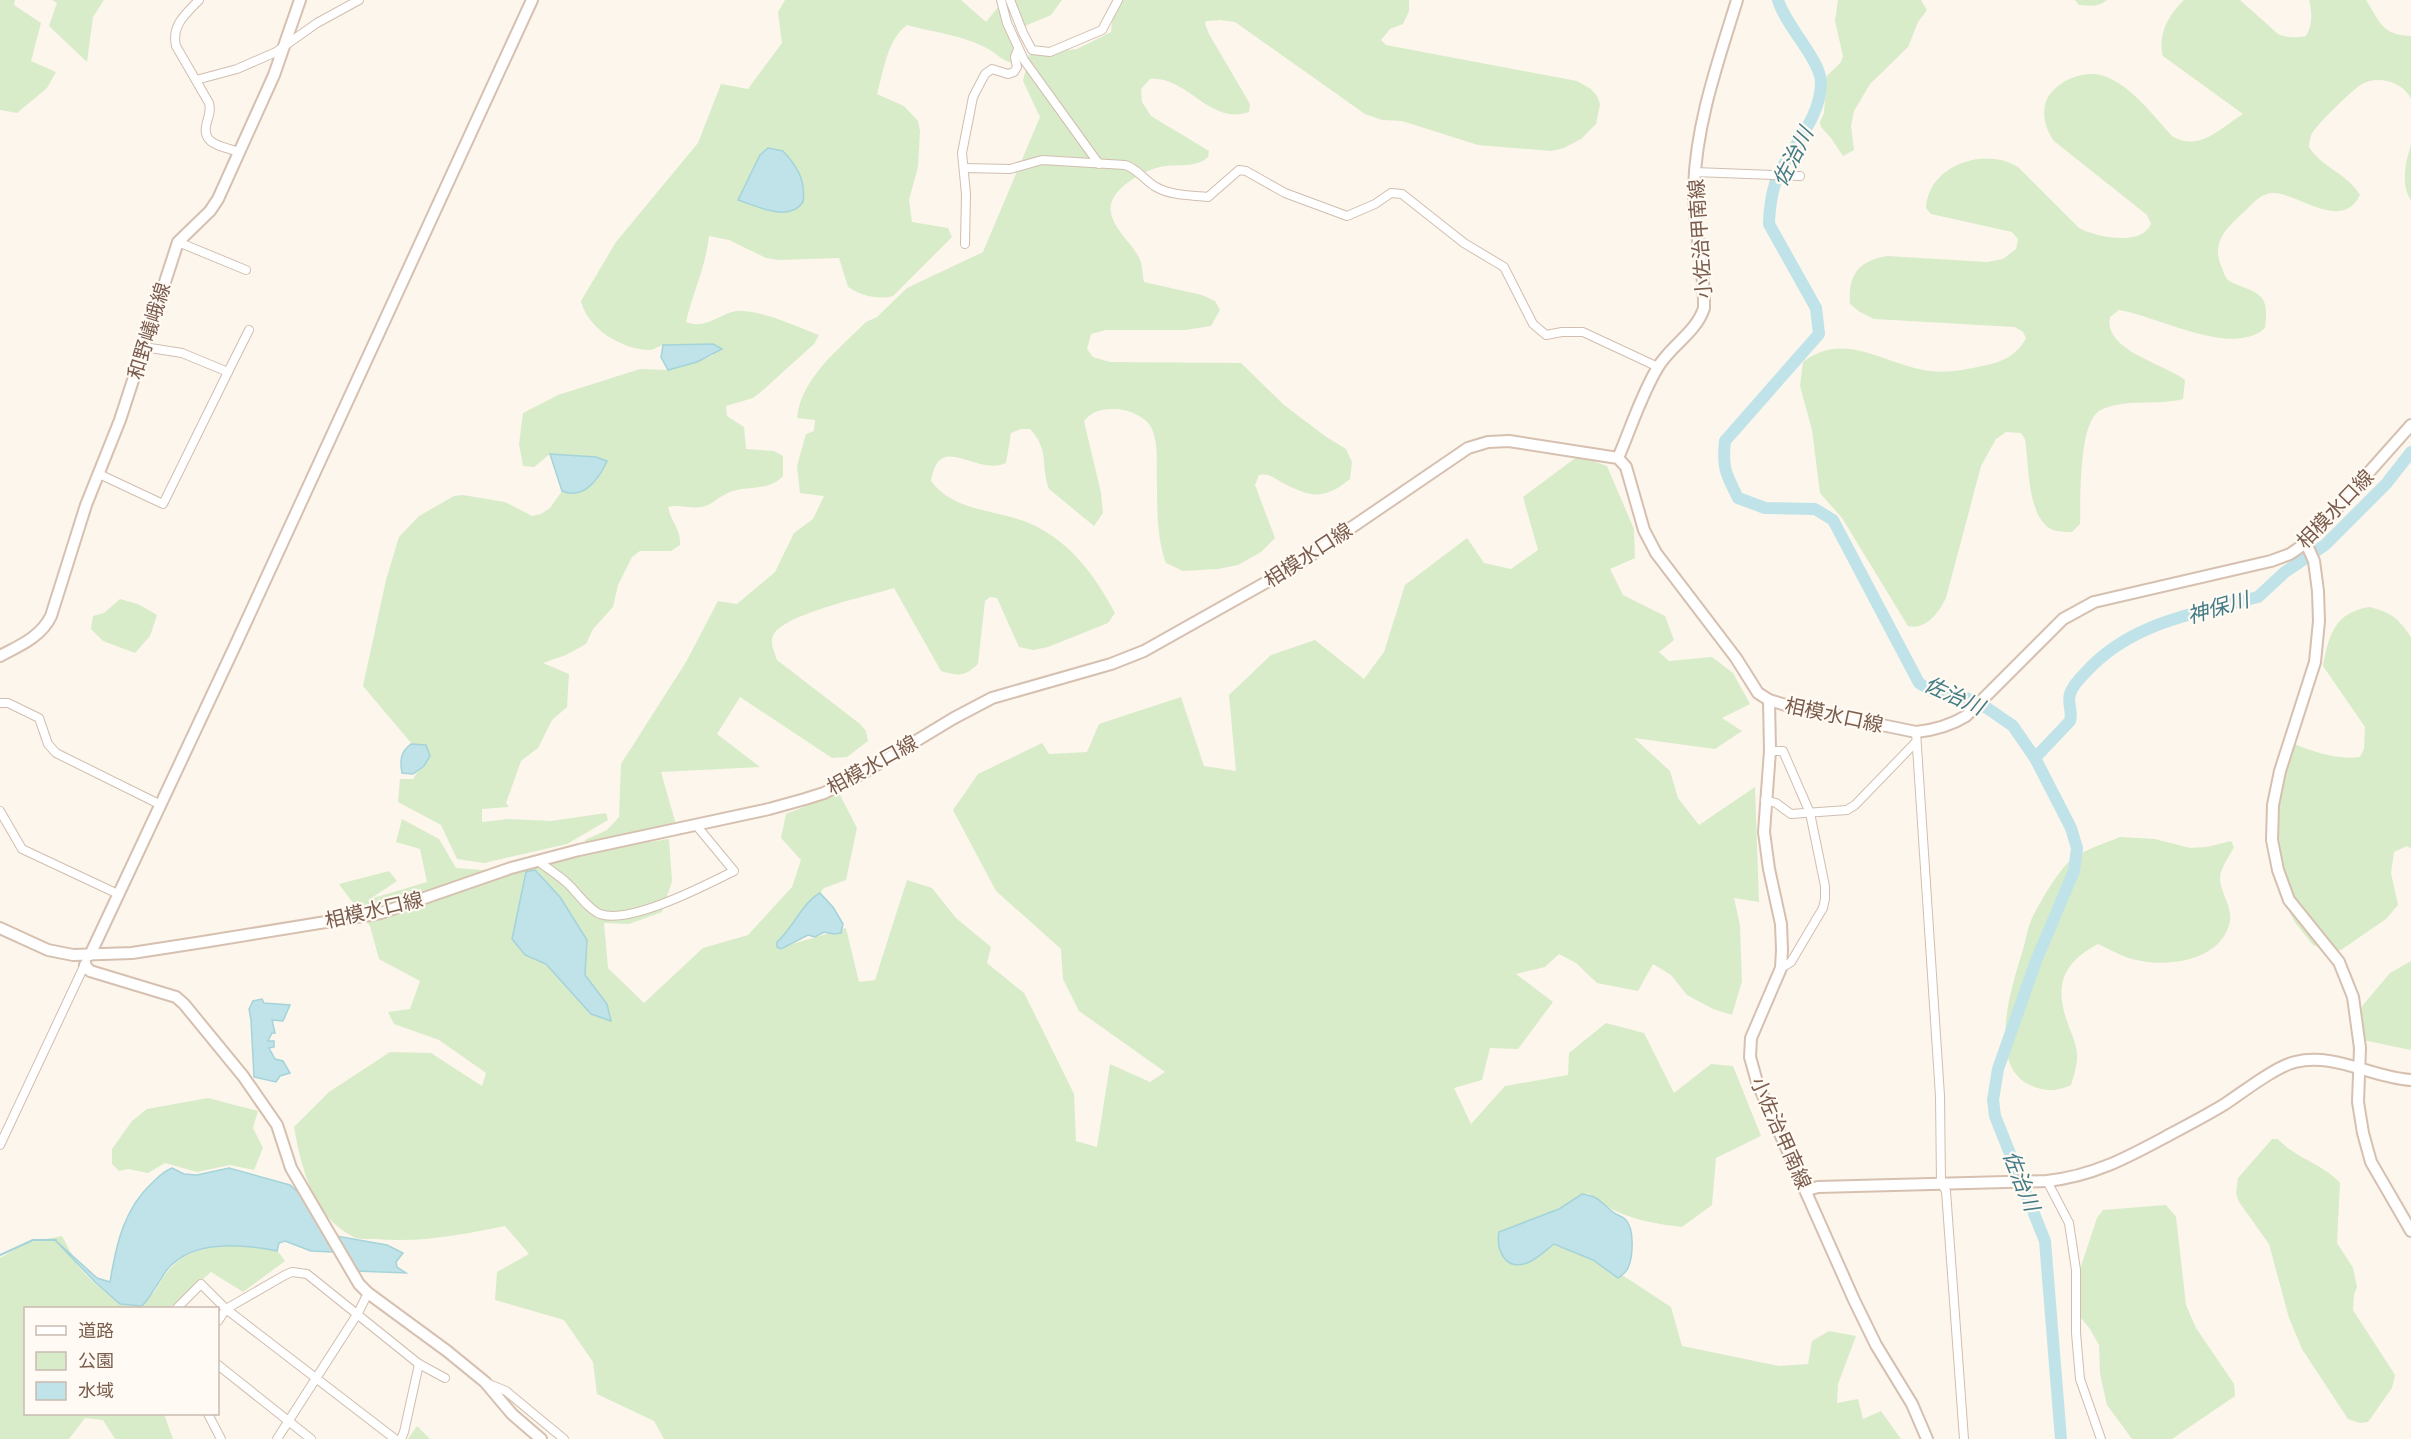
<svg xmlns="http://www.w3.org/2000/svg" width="2411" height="1439" viewBox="0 0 2411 1439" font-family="'Space Grotesk','Noto Sans JP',sans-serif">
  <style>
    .green { fill: #d8ecc9 }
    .water { fill: #bfe3e8; stroke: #a5d3da; stroke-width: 1.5 }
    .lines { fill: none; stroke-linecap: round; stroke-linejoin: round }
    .stream { stroke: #a5d3da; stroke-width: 2 }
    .river { stroke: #bfe3e8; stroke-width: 12 }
    .street-casing { stroke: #d1beb0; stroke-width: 10 }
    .secondary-casing { stroke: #d6c0b0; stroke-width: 14 }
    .street { stroke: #fff; stroke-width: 8 }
    .secondary { stroke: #fff; stroke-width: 10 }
    .labels { text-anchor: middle; stroke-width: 4.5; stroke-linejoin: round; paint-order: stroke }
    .street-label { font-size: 20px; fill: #7a5c4d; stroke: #fffaf3 }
    .water-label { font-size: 21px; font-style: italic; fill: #437c86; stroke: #fffaf3 }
  </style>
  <rect width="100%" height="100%" fill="#fdf6ec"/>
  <g class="green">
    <polygon points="0,0 15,0 14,5 41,23 31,61 56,72 47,88 17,113 0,110"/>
    <polygon points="52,0 104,0 93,17 87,62 49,26 57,3"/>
    <path d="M 785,0 L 961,0 L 986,22 L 998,7 L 1020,64 C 1006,64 1001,57 990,50 C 964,35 936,33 907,25 C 887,40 884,70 877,94 L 904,106 L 918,121 L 920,131 L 918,167 L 909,200 L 912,222 L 948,228 L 952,237 L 893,296 C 878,300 862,296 848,287 L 839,258 L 779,260 L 766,258 L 729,240 L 709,236 C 706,266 693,292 686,322 C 709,331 723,309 743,311 C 769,313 795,326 819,335 L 814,344 L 762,391 L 753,398 L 726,406 L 727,416 L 744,427 L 746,449 L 774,451 L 783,456 L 783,476 C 768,493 744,484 726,494 C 717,498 711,506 701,507 C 690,509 679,504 668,507 C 671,522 681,529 680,545 L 671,551 L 640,551 L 632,557 L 618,585 L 613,607 L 593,629 L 586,644 L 566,655 L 543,663 L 569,674 L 567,707 L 552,720 L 538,748 L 521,761 L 506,803 L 509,807 L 482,809 L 482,822 L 508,819 L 551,821 L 606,813 L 608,820 L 567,844 L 484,863 L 457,859 L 441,825 L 398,802 L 400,779 L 413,779 L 426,758 L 422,747 L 412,744 L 363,686 L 386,580 L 399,537 L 419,516 L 454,496 L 463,495 L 505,502 L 532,516 L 541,514 L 550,508 L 562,491 L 570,494 L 597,480 L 607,461 L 550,454 L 534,467 L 523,466 L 519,444 L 523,413 L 558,395 L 640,369 L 668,370 L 697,362 L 714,355 C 702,352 673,344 663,345 C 658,346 654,350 650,350 C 622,350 587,328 581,301 L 616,242 L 698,143 L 721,84 L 748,89 L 782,43 L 778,12 Z"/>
    <polygon points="1014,0 1062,0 1051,15 1025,26"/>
    <path d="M 1120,0 L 1409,0 L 1409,11 L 1403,24 L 1390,29 L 1381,40 L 1386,45 L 1577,81 L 1591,89 L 1597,96 L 1600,104 L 1596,124 L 1581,139 L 1564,148 L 1551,151 L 1478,145 L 1402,121 L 1382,120 L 1365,114 L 1235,22 L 1220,20 L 1206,21 L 1205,24 L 1209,34 L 1250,104 L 1249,112 C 1210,126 1186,75 1150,79 L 1141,89 L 1142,102 L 1151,116 L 1209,151 L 1208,157 C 1195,169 1177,163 1160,167 C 1142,171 1106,191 1111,213 C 1115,232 1133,243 1140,260 C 1143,266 1142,275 1144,282 L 1202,295 L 1215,301 L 1220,310 L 1211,326 L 1185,330 L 1106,330 L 1091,334 L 1087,349 L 1093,357 L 1110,362 L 1241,363 L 1284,405 L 1325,436 L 1346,449 L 1352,462 L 1350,479 C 1323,501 1310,497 1281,482 C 1273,477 1268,473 1259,475 L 1255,485 L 1275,538 L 1261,552 L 1238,565 L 1218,569 L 1183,571 L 1166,563 C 1157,539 1157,510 1157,484 C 1156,466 1159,446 1152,429 C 1147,417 1129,410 1117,409 C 1102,409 1094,410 1084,421 L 1101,493 L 1103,513 L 1094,526 L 1049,489 C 1040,464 1050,451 1030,429 L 1021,429 L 1011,433 L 1006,463 C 975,477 940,430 931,481 C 955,513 998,509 1031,524 C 1071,542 1095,576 1115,613 L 1108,623 L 1048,647 L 1033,650 L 1019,647 L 997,598 L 990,597 L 985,601 L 978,664 C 964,677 959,676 941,671 L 894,588 C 869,596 787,613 774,634 C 769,642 774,651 777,660 L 860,724 L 866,731 L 868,741 L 847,757 L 832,758 L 740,697 L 717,734 L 760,767 L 661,772 L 677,828 L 610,848 L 669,839 L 672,881 L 662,912 L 629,924 L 604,923 L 608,968 L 644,1003 L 703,948 L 748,935 L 792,887 L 801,860 L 781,838 L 786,814 L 839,793 L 857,828 L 846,880 L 824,888 L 786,937 L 778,939 L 782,947 L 846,928 L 859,982 L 875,980 L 907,880 L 932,888 L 956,918 L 991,947 L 987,963 L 1024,993 L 1047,1039 L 1074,1094 L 1076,1141 L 1097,1147 L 1110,1064 L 1150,1082 L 1165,1072 L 1079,1011 L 1063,979 L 1061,949 L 996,891 L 953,810 L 978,774 L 1042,743 L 1049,754 L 1087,752 L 1099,724 L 1181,697 L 1204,766 L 1236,771 L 1229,695 L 1271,655 L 1315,640 L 1364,679 L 1384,652 L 1405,585 L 1467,538 L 1484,563 L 1511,569 L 1538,550 L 1523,497 L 1578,456 L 1607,466 L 1634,529 L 1635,558 L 1610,569 L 1623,595 L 1665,616 L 1674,640 L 1659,652 L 1669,661 L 1712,657 L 1733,673 L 1750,704 L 1722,718 L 1742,731 L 1715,749 L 1634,738 L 1670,771 L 1678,798 L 1699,825 L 1755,787 L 1759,902 L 1734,898 L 1740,925 L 1742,981 L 1732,1015 L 1713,1009 L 1687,995 L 1671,975 L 1653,964 L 1638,991 L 1597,983 L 1576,963 L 1559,954 L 1545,967 L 1516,974 L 1553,1002 L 1518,1049 L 1490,1048 L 1482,1080 L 1454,1088 L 1471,1124 L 1505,1086 L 1568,1075 L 1569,1053 L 1606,1023 L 1644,1033 L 1674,1093 L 1711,1064 L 1733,1066 L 1761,1136 L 1716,1158 L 1712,1205 L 1682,1227 C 1644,1222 1619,1218 1588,1193 L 1503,1254 L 1521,1264 L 1551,1239 L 1590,1254 L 1671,1307 L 1682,1346 L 1779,1366 L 1808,1364 L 1812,1341 L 1829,1331 L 1856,1336 L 1838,1384 L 1837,1403 L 1858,1399 L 1863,1419 L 1881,1411 L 1901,1439 L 664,1439 L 654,1421 L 597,1394 L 593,1362 L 564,1320 L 495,1300 L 497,1272 L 529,1254 L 505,1226 C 461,1235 419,1243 374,1239 C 367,1239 357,1240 352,1236 C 313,1216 301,1167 294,1127 L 329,1092 L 390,1052 L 431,1053 L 482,1086 L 486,1073 L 439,1040 L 394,1024 L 388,1012 L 410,1009 L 420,981 L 379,959 L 370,926 L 339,884 L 389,871 L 397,881 L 370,899 L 427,882 L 420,849 L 396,842 L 402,819 L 439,839 L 456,868 L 483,870 L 586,853 L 585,840 L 607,830 L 619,817 L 621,764 L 686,662 L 718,601 L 737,604 L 775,572 L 794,533 L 813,519 L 824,496 L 800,493 L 797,466 L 806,434 L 814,431 L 815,420 L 797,418 C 801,378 839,349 866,322 L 877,317 L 907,288 L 983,252 L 1040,117 L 1023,81 L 1029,55 L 1077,49 L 1111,32 L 1112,21 Z"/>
    <polygon points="1838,0 1921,0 1927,10 1918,22 1908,47 1870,84 1854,111 1851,126 1854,150 1843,156 1831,138 1821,127 1820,122 1824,113 1827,76 1841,62 1843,56 1835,21"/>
    <path d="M 2075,0 L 2107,0 C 2099,7 2090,6 2079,5 Z"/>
    <path d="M 2184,0 L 2240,0 L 2278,34 C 2287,38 2297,38 2306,36 C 2313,25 2312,12 2309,0 L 2366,0 C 2380,22 2382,35 2411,36 L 2411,99 C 2403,81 2375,74 2359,86 C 2348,94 2319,123 2312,133 C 2310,138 2309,142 2309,147 C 2321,167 2348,174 2360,195 C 2342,233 2297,192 2272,193 C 2262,194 2256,200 2249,207 C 2231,225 2209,239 2222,268 C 2223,271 2225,277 2228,280 C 2237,287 2253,288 2261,297 C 2268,305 2266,318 2265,328 C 2233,358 2157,316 2119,310 L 2110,317 C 2103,350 2163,363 2185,380 L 2183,399 C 2157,406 2125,398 2101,410 C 2078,420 2081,501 2080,524 L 2072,532 C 2065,532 2055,532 2049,528 C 2027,513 2029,463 2025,439 L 2021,433 L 2006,432 L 1996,439 L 1981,466 L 1946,598 C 1938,613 1927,630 1908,626 L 1842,518 L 1820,493 L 1812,430 L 1800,386 L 1803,362 C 1845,329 1886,366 1931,371 C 1948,373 1965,370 1982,366 C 2000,363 2017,356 2026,338 L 2023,332 L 2015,327 L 1874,319 L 1860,312 L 1850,304 C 1848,275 1858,261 1887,256 L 1987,262 L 2003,259 L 2016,249 L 2018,239 L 2012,232 L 1931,214 L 1926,208 C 1928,165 1985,146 2018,167 L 2079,228 C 2096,237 2141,247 2151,224 L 2147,215 L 2054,141 C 2047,131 2041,116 2046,102 C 2053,82 2084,69 2104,76 C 2131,85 2154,117 2173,137 C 2201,151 2219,129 2243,114 L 2163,56 C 2157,35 2169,14 2184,0 Z"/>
    <path d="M 2411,145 L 2411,200 C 2400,186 2406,160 2411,145 Z"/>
    <polygon points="120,599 138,604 157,615 150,636 135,653 103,641 91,629 93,616 104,613"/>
    <path d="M 2369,607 C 2391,612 2398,618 2411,637 L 2411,849 L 2407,846 L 2394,852 L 2391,873 L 2398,905 L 2386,919 L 2341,950 L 2329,951 L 2313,945 L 2294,921 L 2272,874 L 2269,837 L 2271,791 L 2294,744 C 2314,752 2338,760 2360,757 L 2364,749 L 2365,727 L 2323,666 C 2329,635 2334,613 2369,607 Z"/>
    <path d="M 2120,837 L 2155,839 L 2190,848 L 2207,847 L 2231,841 L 2234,847 C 2230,855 2224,863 2221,872 C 2216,888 2233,905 2230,921 C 2222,962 2166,968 2132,959 C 2121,956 2109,949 2098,944 C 2064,962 2054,984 2067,1021 C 2070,1031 2076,1042 2077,1053 C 2078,1063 2074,1075 2071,1085 C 2058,1091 2046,1092 2032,1086 C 1986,1067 2011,988 2022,953 C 2026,940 2028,925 2034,914 C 2042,899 2053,880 2064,867 C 2078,851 2101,845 2120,837 Z"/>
    <polygon points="2411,961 2411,1050 2363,1040 2354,1021 2363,1005 2390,973"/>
    <polygon points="208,1098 258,1111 253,1128 263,1148 254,1170 230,1165 197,1172 165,1163 148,1173 128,1169 119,1171 112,1164 112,1149 132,1121 147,1109"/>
    <path d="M 2272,1139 L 2278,1139 C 2296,1159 2322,1163 2340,1183 L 2337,1243 L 2353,1268 L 2357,1287 L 2354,1295 L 2353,1310 L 2395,1375 L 2392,1388 L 2368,1422 L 2360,1423 L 2348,1419 L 2302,1349 L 2289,1318 L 2269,1244 L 2239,1202 L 2236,1193 L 2238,1178 Z"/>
    <polygon points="2166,1205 2176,1217 2186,1305 2196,1328 2234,1384 2235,1396 2172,1439 2132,1439 2107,1405 2100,1374 2099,1345 2090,1329 2073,1308 2073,1290 2097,1218 2103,1210"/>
    <path d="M 62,1236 L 78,1266 L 92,1281 L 120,1304 L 154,1293 C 162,1279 169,1266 184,1257 C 204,1245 255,1240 276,1251 C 279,1252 283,1258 285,1261 L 243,1292 L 211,1272 L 169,1308 L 26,1308 L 26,1414 L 164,1414 L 173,1439 L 115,1439 L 103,1420 L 85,1418 L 69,1439 L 0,1439 L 0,1258 L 25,1243 Z"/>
    <polygon points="417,1426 430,1439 408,1439"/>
  </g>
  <g class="water">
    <path d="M 768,148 L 783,151 C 797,166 806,180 803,202 C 789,223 757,206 738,200 L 760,155 Z"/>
    <polygon points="713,344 722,349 697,362 668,370 661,357 663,345"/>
    <path d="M 550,454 L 596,457 L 607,461 C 599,479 584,500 562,491 Z"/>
    <path d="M 411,744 L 426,745 L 430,756 L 424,766 L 413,774 L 402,773 C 400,761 400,752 411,744 Z"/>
    <polygon points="535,870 560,897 587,940 585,975 607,1004 611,1021 591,1014 546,964 525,955 512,939 526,872"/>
    <path d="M 820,893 L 833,907 L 843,924 L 841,933 L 834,934 L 824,932 L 815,937 L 808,935 L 781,949 L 777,947 L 777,942 C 793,928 803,902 820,893 Z"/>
    <polygon points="262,999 264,1003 290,1005 283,1021 272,1020 275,1033 272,1033 268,1041 274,1041 274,1047 269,1048 275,1059 283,1061 290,1073 280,1076 276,1082 254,1077 251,1020 249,1009 253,1001"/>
    <path d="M 172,1168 L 184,1174 L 197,1175 L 229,1168 L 290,1185 L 308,1201 L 335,1248 L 333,1252 L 311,1251 L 285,1241 L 279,1243 L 277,1251 C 242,1244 191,1239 166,1271 C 158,1283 152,1295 142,1306 L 120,1304 L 95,1282 L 55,1240 L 97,1278 L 110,1282 C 116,1245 124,1208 153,1182 C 159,1176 164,1171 172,1168 Z"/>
    <path d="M 1582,1194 C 1600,1197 1599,1201 1613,1212 C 1616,1215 1622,1216 1625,1219 C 1635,1228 1633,1257 1628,1268 C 1626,1273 1622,1275 1618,1278 L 1593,1260 L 1554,1244 C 1546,1250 1536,1260 1527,1263 C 1505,1271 1496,1250 1499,1232 L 1559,1209 Z"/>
    <polygon points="336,1236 387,1245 403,1253 396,1262 397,1267 406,1273 355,1271"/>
  </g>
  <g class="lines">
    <polyline class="stream" points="0,1255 33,1240 56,1240"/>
    <g class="river">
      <path d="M 1778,0 C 1785,25 1820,59 1821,82 C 1821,119 1791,146 1777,178 C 1772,191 1769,210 1769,224 L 1816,308 L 1819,334 L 1725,441 C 1722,468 1726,474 1738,498 L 1765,508 L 1815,509 L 1833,520 L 1919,683 L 1932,691 L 1964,697 L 1987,708 L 2013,726 L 2035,758 L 2071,828 L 2077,848 L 2074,871 L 2036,961 L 1998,1069 L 1993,1100 L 1995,1116 L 2045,1241 L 2061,1439"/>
      <path d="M 2035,758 L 2070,721 C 2073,711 2067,703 2070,694 C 2072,686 2080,678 2086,672 C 2131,622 2197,613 2258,597 L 2285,572 L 2325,545 L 2386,484 L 2411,452"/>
    </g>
    <g class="street-casing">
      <g id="street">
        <path d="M 199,0 C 186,14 171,25 176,46 L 209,103 C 211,110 209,115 207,122 C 200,145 222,146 239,152"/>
        <polyline points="1001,0 1007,23 1024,60 1099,164"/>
        <polyline points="1010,0 1023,33 1032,50 1050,52 1102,30 1118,0"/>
        <polyline points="196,80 237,69 276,52 317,23 359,0"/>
        <path d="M 964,168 L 1010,169 L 1042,160 L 1125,165 C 1137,168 1145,181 1156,187 C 1172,196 1191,195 1208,197 L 1239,170 L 1246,171 L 1285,193 L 1347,216 L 1375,204 L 1391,193 L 1402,194 L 1464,243 L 1504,267 L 1533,324 L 1546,335 L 1562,332 L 1583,332 L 1658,367"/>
        <polyline points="1695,172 1800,176"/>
        <polyline points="178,242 246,270"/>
        <polyline points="965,244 966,194 962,153 973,97 985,74 992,69 1008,74 1014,72 1017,67 1015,57 1018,49"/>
        <polyline points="144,347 182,353 228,372 249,330"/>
        <polyline points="99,474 163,504 228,372"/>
        <polyline points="0,703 8,703 39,718 48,744 56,753 159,804"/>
        <polyline points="1916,732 1940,1096 1941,1183 1946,1191 1964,1439"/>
        <polyline points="1770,751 1783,751 1810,813 1825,886 1825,899 1823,908 1791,962 1781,968"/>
        <polyline points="1765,800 1776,803 1791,814 1847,810 1855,805 1916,742"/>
        <polyline points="0,811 22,849 118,894"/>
        <path d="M 538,861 C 547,868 558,875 567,883 C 577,892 588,909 600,914 C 629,925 706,885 734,871 L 696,825"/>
        <polyline points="0,1145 86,962"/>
        <polyline points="2047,1181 2069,1223 2076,1270 2076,1333 2080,1379 2101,1439"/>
        <polyline points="177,1308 201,1284 226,1309 395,1439"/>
        <polyline points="218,1321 226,1309 285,1275 292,1272 307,1274 419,1364 445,1378"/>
        <polyline points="218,1365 311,1439"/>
        <polyline points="489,1384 506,1391 564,1439"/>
        <polyline points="208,1414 221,1439"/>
        <polyline points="277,1439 358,1313 368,1293"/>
        <polyline points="401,1439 404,1432 419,1364"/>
      </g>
    </g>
    <g class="secondary-casing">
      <g id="secondary">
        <path d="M 1618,458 C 1631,428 1641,395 1658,367 C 1671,345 1696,333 1704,308 C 1705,268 1693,228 1694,188 C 1696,123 1718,62 1737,0"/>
        <polyline points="2306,543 2314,561 2318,591 2319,621 2315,662 2280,771 2273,805 2272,840 2278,870 2289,900 2339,962 2353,997 2360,1048 2358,1102 2363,1133 2371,1162 2411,1231"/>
        <path d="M 0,656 C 19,646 41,637 51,616 L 86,505 L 120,420 L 178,242 L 210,211 L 218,199 L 274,75 L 300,0"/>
        <polyline points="1769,700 1770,751 1764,832 1769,869 1781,924 1782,950 1781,968 1751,1038 1750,1057 1757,1082 1854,1300 1876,1345 1912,1404 1927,1439"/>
        <path d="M 0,928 L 48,950 L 73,955 L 132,953 L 203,942 L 381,913 L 511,868 L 579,850 L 769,809 L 805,799 L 824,793 L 863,773 L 954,718 L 992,698 L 1111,664 L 1144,651 L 1295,566 L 1468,448 L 1488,442 L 1509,441 L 1618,458 L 1626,467 L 1644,530 L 1656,553 L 1736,658 L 1758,693 L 1769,700 L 1789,706 L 1916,732 C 1935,730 1950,726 1966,716 L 2063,619 L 2094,602 L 2271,561 L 2290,554 L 2306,543 L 2411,425"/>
        <polyline points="90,955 234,648 532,0"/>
        <polyline points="85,965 90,971 176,997 184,1004 243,1076 277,1125 291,1168 359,1284 368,1293 447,1351 485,1382 512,1414 541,1439"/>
        <path d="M 1807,1190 L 1818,1187 L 2047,1181 C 2094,1176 2128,1157 2169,1135 C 2188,1125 2207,1115 2225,1104 C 2243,1092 2275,1067 2295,1062 C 2334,1052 2373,1078 2411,1080"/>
      </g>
    </g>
    <use href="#street" class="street"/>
    <use href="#secondary" class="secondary"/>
  </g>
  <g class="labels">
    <g class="street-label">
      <text transform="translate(1700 239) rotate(-94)" y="7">小佐治甲南線</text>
      <text transform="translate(149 331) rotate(-73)" y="7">和野嶬峨線</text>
      <text transform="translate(2335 509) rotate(-46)" y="7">相模水口線</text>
      <text transform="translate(1308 555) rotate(-33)" y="7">相模水口線</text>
      <text transform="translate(1834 715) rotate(12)" y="7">相模水口線</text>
      <text transform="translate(872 765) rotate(-29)" y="7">相模水口線</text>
      <text transform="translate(374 910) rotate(-13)" y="7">相模水口線</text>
      <text transform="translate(1781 1133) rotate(66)" y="7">小佐治甲南線</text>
    </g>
    <g class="water-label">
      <text transform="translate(1793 157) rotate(-63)" y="7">佐治川</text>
      <text transform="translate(2218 608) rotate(-16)" y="7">神保川</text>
      <text transform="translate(1954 696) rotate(24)" y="7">佐治川</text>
      <text transform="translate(2021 1181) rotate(68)" y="7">佐治川</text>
    </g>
  </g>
  <rect x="24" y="1307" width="195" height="108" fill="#fffaf3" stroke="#cabbb1" stroke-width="1.5"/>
  <rect x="36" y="1326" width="30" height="9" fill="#ffffff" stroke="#cabbb1" stroke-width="1.5"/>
  <text x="78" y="1337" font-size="18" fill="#7a5c4d">道路</text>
  <rect x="36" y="1352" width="30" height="18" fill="#d8ecc9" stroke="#cabbb1" stroke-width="1.5"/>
  <text x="78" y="1367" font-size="18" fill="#7a5c4d">公園</text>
  <rect x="36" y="1382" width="30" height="18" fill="#bfe3e8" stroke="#cabbb1" stroke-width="1.5"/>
  <text x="78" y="1397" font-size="18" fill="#7a5c4d">水域</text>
</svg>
